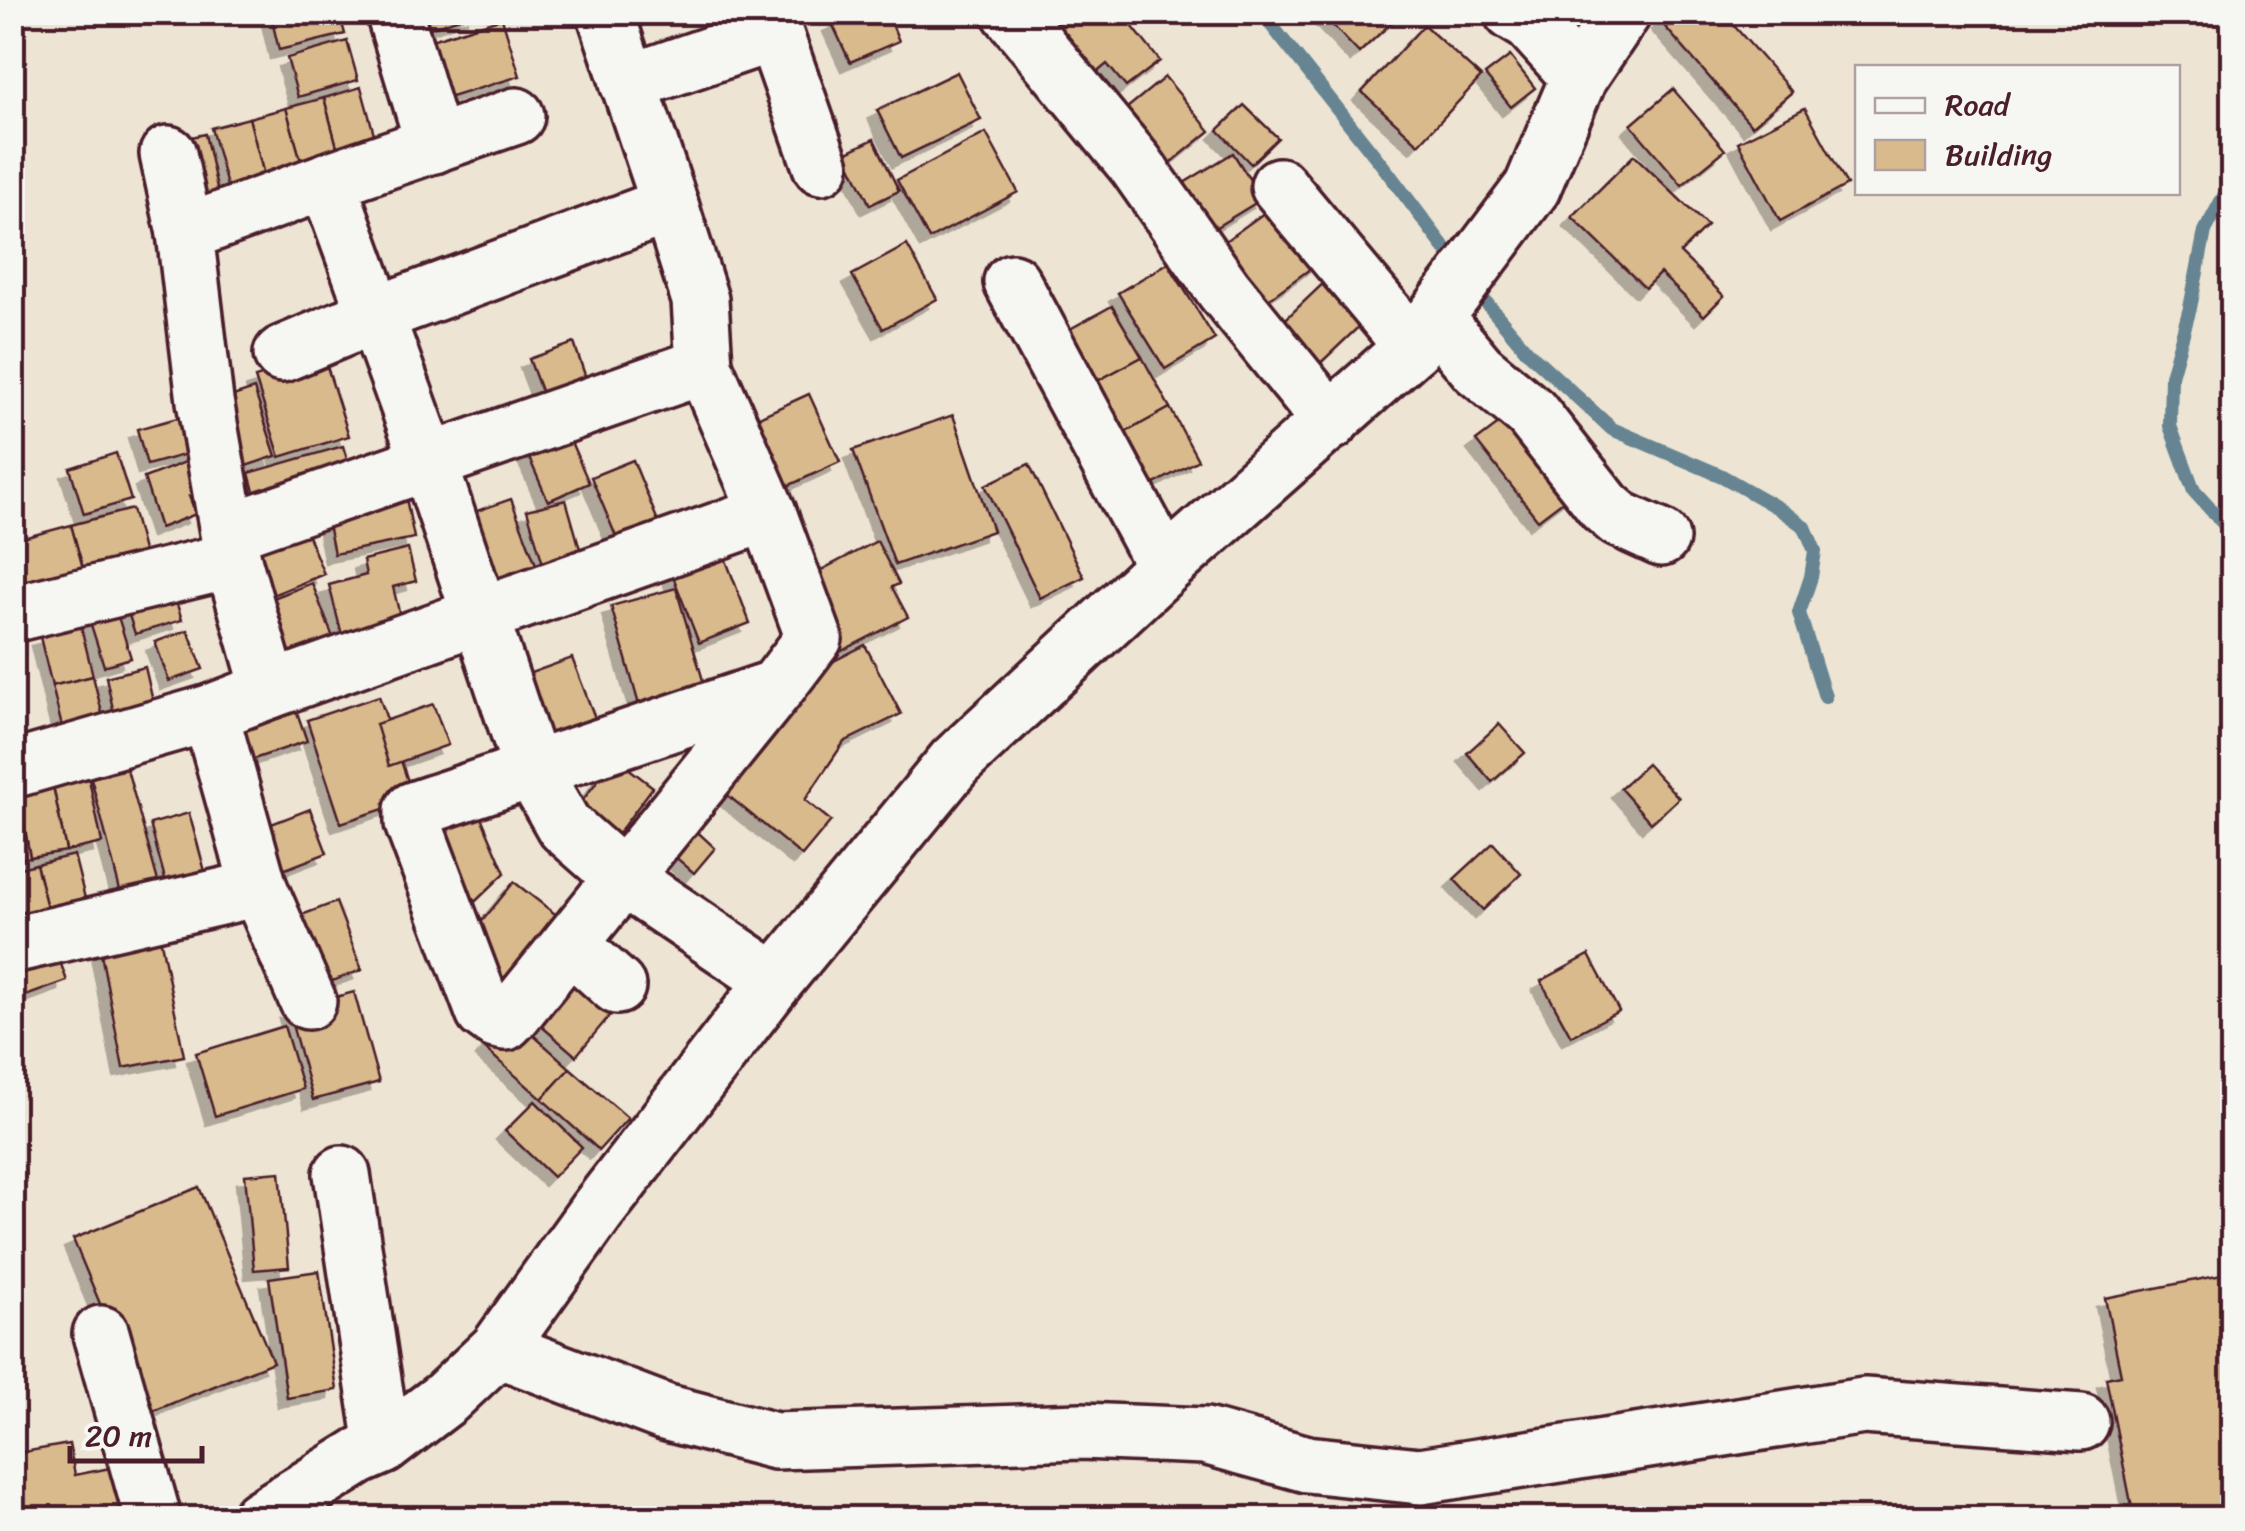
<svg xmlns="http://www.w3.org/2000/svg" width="2245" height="1531" viewBox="0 0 2245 1531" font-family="Sriracha,sans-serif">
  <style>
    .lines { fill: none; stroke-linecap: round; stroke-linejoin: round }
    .stream { stroke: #668491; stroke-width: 14 }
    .building { fill: #d9ba8c; stroke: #4a1f2b; stroke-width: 2.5; filter: url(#shadow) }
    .minor-casing { stroke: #4a1f2b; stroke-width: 62 }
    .minor { stroke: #f6f6f2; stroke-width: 55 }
  </style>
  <defs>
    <filter id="shadow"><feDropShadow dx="-9" dy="9" stdDeviation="0" flood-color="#0004"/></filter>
  </defs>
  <rect width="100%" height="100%" fill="#ede4d3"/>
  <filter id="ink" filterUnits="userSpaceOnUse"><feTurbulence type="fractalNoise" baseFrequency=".01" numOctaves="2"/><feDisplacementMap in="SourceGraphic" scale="20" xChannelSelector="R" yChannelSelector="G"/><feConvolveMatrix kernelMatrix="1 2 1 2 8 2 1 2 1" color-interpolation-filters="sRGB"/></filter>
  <g filter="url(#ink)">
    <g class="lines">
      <g class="stream">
        <polyline points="1261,12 1386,170 1458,266"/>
        <polyline points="2232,181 2205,231 2190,308 2171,376 2170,426 2194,491 2232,533"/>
        <polyline points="1473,287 1528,352 1612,429 1722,476 1778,508 1805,527 1815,551 1811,577 1799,613 1825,697"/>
      </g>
    </g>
    <g class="building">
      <polygon points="270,12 339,12 345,34 279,50"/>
      <polygon points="403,12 477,12 410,35"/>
      <polygon points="855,12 887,12 899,41 850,62 832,23"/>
      <polygon points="1059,12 1121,12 1160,61 1126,87 1107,64 1082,85 1038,30"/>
      <polygon points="1326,12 1403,12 1359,53 1323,15"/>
      <polygon points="1670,12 1722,12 1792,92 1752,126 1660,21"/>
      <polygon points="502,18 520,76 448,98 431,40"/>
      <polygon points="1424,25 1481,77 1419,144 1362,92"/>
      <polygon points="347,41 358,80 298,97 287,58"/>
      <polygon points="1510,56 1535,88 1511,107 1485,75"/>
      <polygon points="957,72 981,120 901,158 877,110"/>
      <polygon points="1165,77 1210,131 1161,171 1116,117"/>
      <polygon points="361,87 379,152 341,162 324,98"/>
      <polygon points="1673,89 1725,150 1682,185 1631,125"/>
      <polygon points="324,98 341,162 304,172 286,108"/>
      <polygon points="1244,105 1278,138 1251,164 1218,130"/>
      <polygon points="286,108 304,172 266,183 249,118"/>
      <polygon points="1805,108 1847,185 1780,221 1738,142"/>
      <polygon points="249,118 266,183 229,193 211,128"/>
      <polygon points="986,133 1018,192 929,239 897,180"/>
      <polygon points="205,134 221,206 185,213 169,142"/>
      <polygon points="874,139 899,191 870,205 845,153"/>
      <polygon points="1233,153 1262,199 1195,240 1166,194"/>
      <polygon points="1634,155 1707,226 1680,253 1724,296 1704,316 1660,273 1645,288 1572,217"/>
      <polygon points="1279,202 1321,261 1252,311 1210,252"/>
      <polygon points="907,245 937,299 883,329 852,275"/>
      <polygon points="1168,263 1215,339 1165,369 1118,293"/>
      <polygon points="1333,274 1371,315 1309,374 1270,334"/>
      <polygon points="1112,306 1142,357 1079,391 1050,340"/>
      <polygon points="574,343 587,381 543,396 529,359"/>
      <polygon points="324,357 349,436 280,457 255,378"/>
      <polygon points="1142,357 1170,408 1108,442 1079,391"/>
      <polygon points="254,389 276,456 246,466 224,399"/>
      <polygon points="809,394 840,462 764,497 733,429"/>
      <polygon points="1170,408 1198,460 1136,494 1108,442"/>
      <polygon points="199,412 209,448 147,465 137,429"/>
      <polygon points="1513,413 1575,492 1538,520 1476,441"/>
      <polygon points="953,415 993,531 895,565 853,450"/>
      <polygon points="561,419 589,483 548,501 520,437"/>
      <polygon points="343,446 355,486 260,513 249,473"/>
      <polygon points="116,453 131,500 84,514 70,468"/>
      <polygon points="198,457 211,488 189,496 196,514 160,528 144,478"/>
      <polygon points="633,460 664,536 623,553 591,477"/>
      <polygon points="1029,464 1084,577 1040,598 985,485"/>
      <polygon points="406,498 414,538 334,554 326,514"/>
      <polygon points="511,499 537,567 481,589 454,519"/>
      <polygon points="566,500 584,563 546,574 527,510"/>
      <polygon points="132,509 146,562 86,579 71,525"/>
      <polygon points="303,524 324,574 258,601 236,551"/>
      <polygon points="71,525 86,579 26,595 12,541"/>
      <polygon points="877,541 899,584 892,587 908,617 830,657 808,577"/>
      <polygon points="408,549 416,581 393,587 405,636 346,651 329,585 366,575 363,560"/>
      <polygon points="724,555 750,623 699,643 672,574"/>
      <polygon points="312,583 342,661 285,682 255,605"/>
      <polygon points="676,588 711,708 645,726 611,606"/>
      <polygon points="173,592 182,620 135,634 126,606"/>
      <polygon points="115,607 131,658 104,666 88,615"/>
      <polygon points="81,627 93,676 52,686 40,637"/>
      <polygon points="188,630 203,669 169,681 155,642"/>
      <polygon points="865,645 901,714 844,742 805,800 831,821 802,856 709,780 776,691"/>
      <polygon points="572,658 600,731 543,752 514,679"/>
      <polygon points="145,667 158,723 118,732 106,677"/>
      <polygon points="93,676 105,725 64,735 52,686"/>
      <polygon points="379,696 414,799 341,823 307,720"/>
      <polygon points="294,704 307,741 233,766 220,728"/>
      <polygon points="433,704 448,745 389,766 376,724"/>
      <polygon points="1499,724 1525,753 1492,782 1467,753"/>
      <polygon points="615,758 653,787 605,851 566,822"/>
      <polygon points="1647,764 1679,798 1651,823 1620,788"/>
      <polygon points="127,769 162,896 124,906 91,778"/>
      <polygon points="89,779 102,843 66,851 53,786"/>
      <polygon points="53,786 66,851 30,857 18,793"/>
      <polygon points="18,793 30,857 12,861 12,794"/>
      <polygon points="475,803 505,873 457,919 419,826"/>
      <polygon points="310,809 327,853 265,877 248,833"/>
      <polygon points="189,813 209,886 170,897 150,824"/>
      <polygon points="689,824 715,848 694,873 666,849"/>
      <polygon points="1493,843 1521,874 1483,910 1454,879"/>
      <polygon points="74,855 90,918 52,928 36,864"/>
      <polygon points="36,864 52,928 12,928 12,870"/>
      <polygon points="514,882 568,924 516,990 461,947"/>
      <polygon points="336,902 362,970 308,990 283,922"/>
      <polygon points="159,932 184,1056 123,1068 99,943"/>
      <polygon points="56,950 67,981 12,1001 12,965"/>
      <polygon points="1589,955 1619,1011 1571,1036 1541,981"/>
      <polygon points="571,959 621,1002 576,1056 525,1012"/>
      <polygon points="354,992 379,1082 313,1100 288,1010"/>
      <polygon points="513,1017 570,1068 542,1099 484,1048"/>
      <polygon points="284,1026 303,1089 215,1116 196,1053"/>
      <polygon points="570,1068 628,1118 599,1150 542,1099"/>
      <polygon points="535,1101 582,1147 553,1177 505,1131"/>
      <polygon points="280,1172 289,1267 254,1270 245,1175"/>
      <polygon points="199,1187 273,1362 146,1414 73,1239"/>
      <polygon points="319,1271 337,1390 287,1398 269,1278"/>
      <polygon points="2232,1273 2232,1518 2134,1518 2106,1378 2121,1375 2105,1298"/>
      <polygon points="69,1444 75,1475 120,1466 128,1509 82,1518 12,1518 12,1454"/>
    </g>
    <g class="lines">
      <g class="minor-casing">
        <g id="minor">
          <polyline points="394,12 434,145"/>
          <polyline points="605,12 670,205"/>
          <polyline points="767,12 821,166"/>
          <polyline points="1010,12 1136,165 1224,290 1331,422"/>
          <polyline points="1512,12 1530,23 1579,77"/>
          <polyline points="628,83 774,33"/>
          <polyline points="168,154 185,233"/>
          <polyline points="327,181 516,116"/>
          <polyline points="1279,186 1413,347"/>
          <polyline points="1012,282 1165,567"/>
          <polyline points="1437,320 1478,369 1531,413 1605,507 1619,519 1661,538"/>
          <polyline points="704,366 768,513 814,638 776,688 514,1013 505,1022 495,1020 484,1012 413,823 413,810 776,688"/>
          <polyline points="228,532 704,366 700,300 670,205 375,315 282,354"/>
          <polyline points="12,614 233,560"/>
          <polyline points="270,690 768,513"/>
          <polyline points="210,713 259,888 308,1001"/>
          <polyline points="12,770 210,713 270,690 233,560 205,401 185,233 327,181 429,462 531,768 564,826 623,878 775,981"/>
          <polyline points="570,944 617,986"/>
          <polyline points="12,945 259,888"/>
          <polyline points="342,1174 383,1446"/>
          <polyline points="101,1334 153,1518"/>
          <polyline points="498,1349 664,1412 775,1441 1081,1431 1205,1436 1307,1464 1420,1476 1864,1406 2081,1422"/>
          <polyline points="260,1518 360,1456 383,1446 446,1398 498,1349 596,1212 775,981 955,762 1165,567 1413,347 1532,188 1579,77 1623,12"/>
        </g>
      </g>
      <use href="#minor" class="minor"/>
    </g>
  </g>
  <rect width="2245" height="1531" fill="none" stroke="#f6f6f2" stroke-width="50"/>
  <rect x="25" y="25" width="2195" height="1481" fill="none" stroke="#4a1f2b" stroke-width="4" filter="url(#ink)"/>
  <rect x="1855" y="65" width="325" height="130" fill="#f6f6f2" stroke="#b1a0a2" stroke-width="2.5"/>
  <rect x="1875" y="98" width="50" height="15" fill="#f6f6f2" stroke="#b1a0a2" stroke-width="2.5"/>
  <text x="1945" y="115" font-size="30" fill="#4a1f2b">Road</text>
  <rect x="1875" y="140" width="50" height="30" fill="#d9ba8c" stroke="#b1a0a2" stroke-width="2.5"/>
  <text x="1945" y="165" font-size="30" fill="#4a1f2b">Building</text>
  <path d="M70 1446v15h132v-15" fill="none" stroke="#4a1f2b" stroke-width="5"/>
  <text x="85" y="1446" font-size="30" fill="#4a1f2b" stroke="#f6f6f2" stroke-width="8" paint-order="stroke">20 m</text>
</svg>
